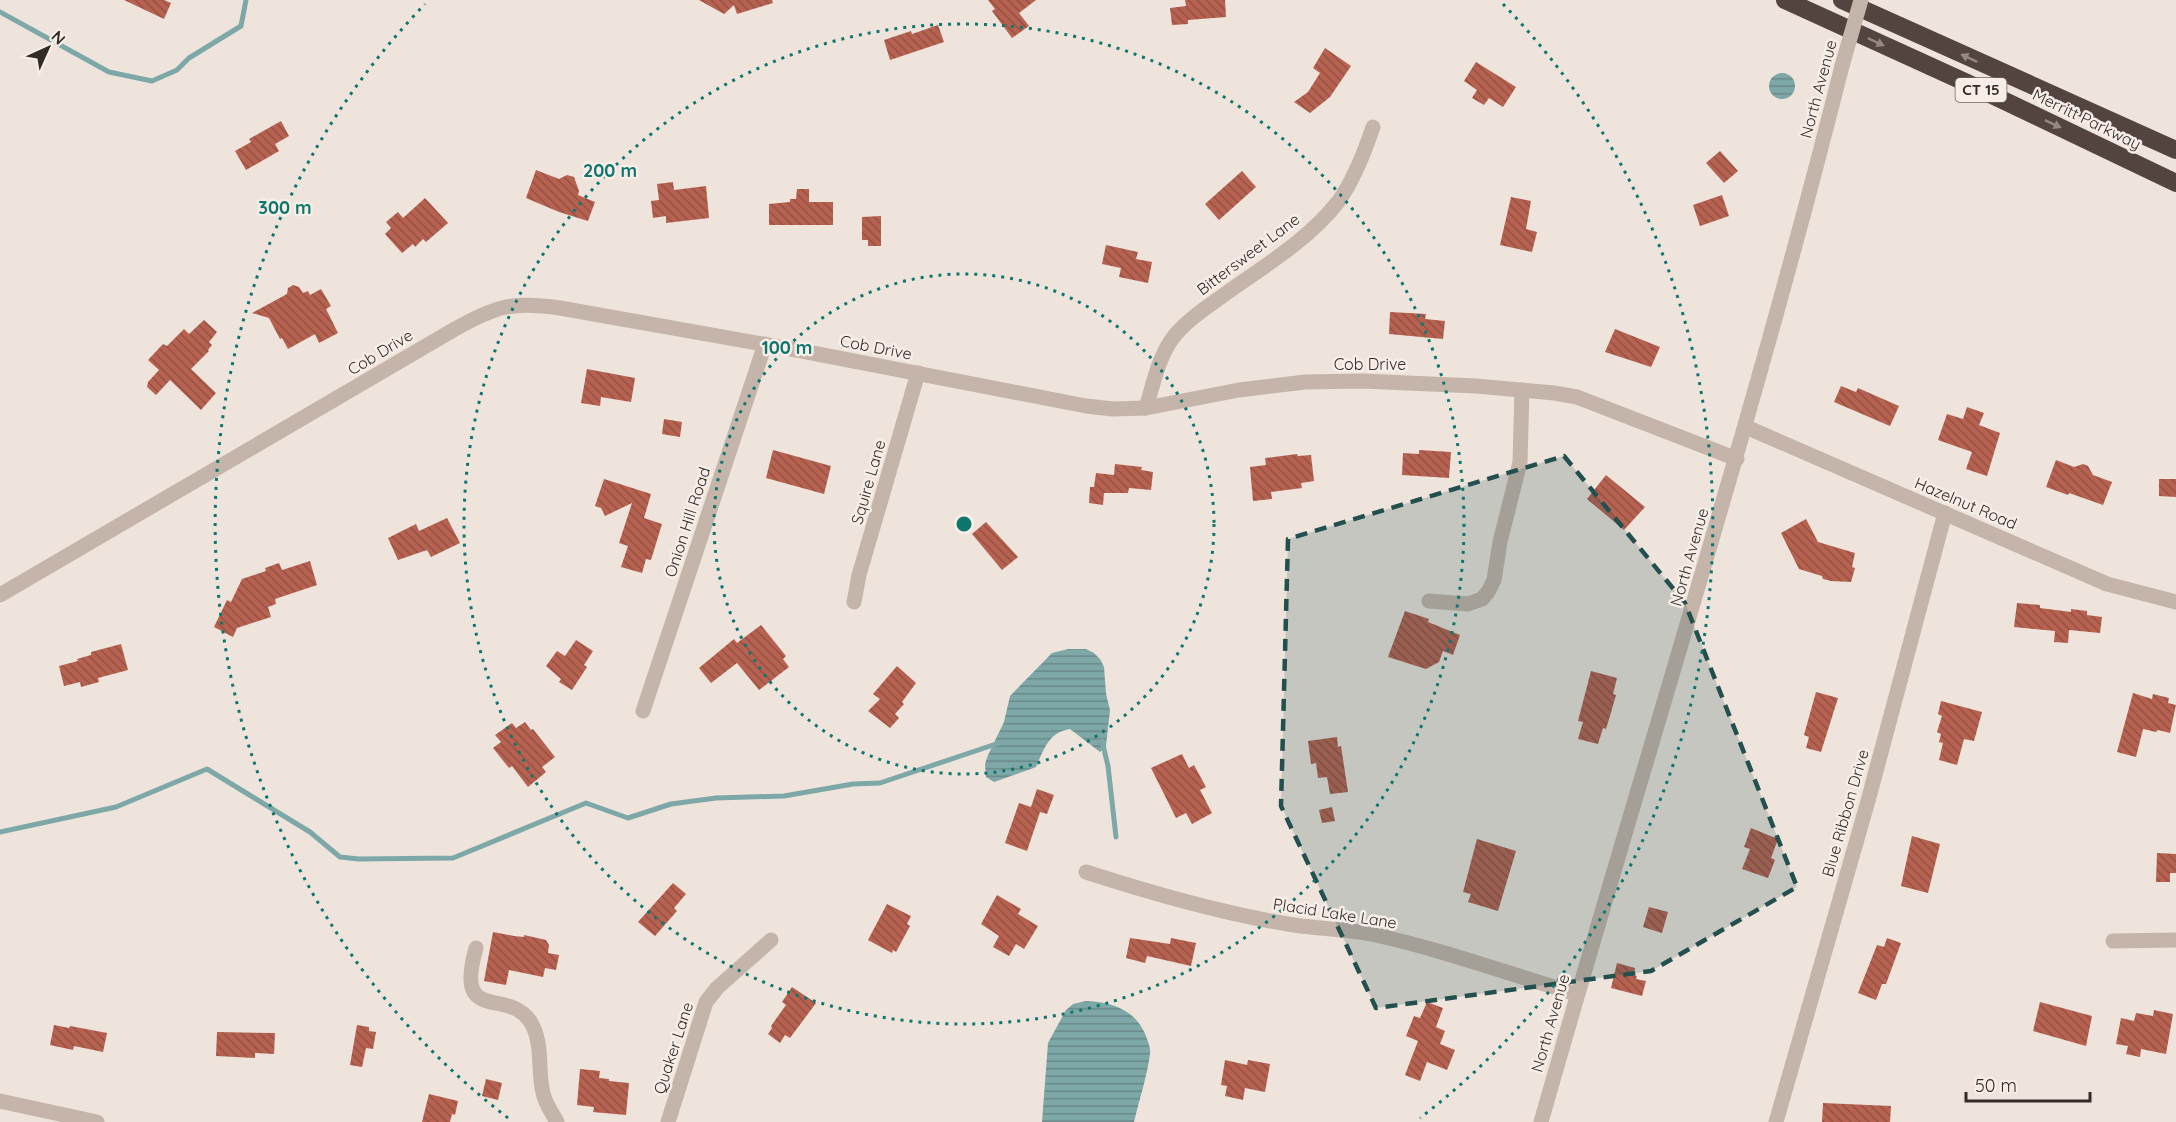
<svg xmlns="http://www.w3.org/2000/svg" width="2176" height="1122" viewBox="0 0 2176 1122" font-family="Quicksand,sans-serif">
  <style>
    .water { fill: url(#water-rules) }
    .lines { fill: none; stroke-linecap: round; stroke-linejoin: round }
    .stream { stroke: #7ea8a7; stroke-width: 5 }
    .building { fill: url(#building-back-hatch) }
    .minor { stroke: #c5b4a9; stroke-width: 15 }
    .highway { stroke: #534440; stroke-width: 18 }
    .minor-bridge { stroke: #c5b4a9; stroke-width: 15 }
    .oneway { fill: #958883 }
    .marked { fill: #23504f; fill-opacity: 0.2; stroke: #23504f; stroke-width: 4.5; stroke-dasharray: 12 8; stroke-linejoin: round }
    .ring { fill: none; stroke: #0f766e; stroke-width: 3; stroke-dasharray: 3 6 }
    .labels { text-anchor: middle; stroke-width: 5; stroke-linejoin: round; paint-order: stroke }
    .shield { fill: #f7eee7; stroke: #6e6661; stroke-width: 1.5 }
    .shield-label { font-size: 15px; font-weight: bold; fill: #332b28 }
    .street-label { font-size: 16px; fill: #332b28; stroke: #f7eee7 }
    .centre { fill: #0f766e; stroke: #f7eee7; stroke-width: 3 }
    .ring-label { font-size: 18px; text-anchor: middle; font-weight: bold; fill: #0f766e; stroke: #f7eee7; stroke-width: 5; stroke-linejoin: round; paint-order: stroke }
  </style>
  <defs>
    <pattern id="water-rules" width="6" height="5" patternUnits="userSpaceOnUse" patternTransform="scale(1.5)"><rect width="6" height="5" fill="#7ea8a7"/><path d="M0 2.5h6" fill="none" stroke="#688988"/></pattern>
    <pattern id="building-back-hatch" width="6" height="6" patternUnits="userSpaceOnUse" patternTransform="scale(1.5)"><rect width="6" height="6" fill="#b76251"/><path d="M-1 5l2 2M0 0l6 6M5-1l2 2" fill="none" stroke="#955143"/></pattern>
  </defs>
  <rect width="100%" height="100%" fill="#eee4dc"/>
  <g class="water">
    <circle cx="1782" cy="86" r="13"/>
    <path d="M 1068,649 L 1086,649 L 1094,653 L 1100,659 L 1104,667 L 1106,694 L 1110,710 L 1106,746 L 1100,752 L 1070,729 C 1049,732 1044,749 1036,767 L 994,782 L 986,777 L 985,764 L 988,755 L 1004,722 L 1010,696 L 1052,653 Z"/>
    <path d="M 1086,1001 C 1112,1002 1136,1010 1146,1036 C 1148,1042 1151,1048 1150,1054 C 1147,1077 1139,1100 1134,1122 L 1042,1122 L 1048,1043 L 1066,1010 L 1073,1004 Z"/>
  </g>
  <g class="lines">
    <g class="stream">
      <polyline points="0,12 109,72 152,81 177,70 189,58 241,26 246,0"/>
      <polyline points="1102,741 1108,766 1116,837"/>
      <polyline points="0,832 116,807 207,769 310,832 340,857 359,859 453,858 586,803 628,818 671,804 716,798 784,796 853,784 880,783 999,743"/>
    </g>
  </g>
  <g class="building">
    <polygon points="124,0 164,0 171,3 164,19"/>
    <polygon points="699,0 772,0 773,3 737,14 734,5 724,14"/>
    <polygon points="988,0 1036,0 1019,13 1029,26 1012,38 992,11 995,9"/>
    <polygon points="1185,0 1225,0 1226,17 1188,20 1188,24 1172,25 1170,8 1186,6"/>
    <polygon points="938,25 944,42 890,60 884,40 911,31 912,34"/>
    <polygon points="1325,48 1351,66 1330,97 1310,113 1294,102 1308,92 1320,73 1313,68"/>
    <polygon points="1476,62 1516,87 1503,107 1489,98 1484,105 1472,98 1477,90 1464,81"/>
    <polygon points="281,121 289,136 275,144 279,151 246,170 235,151 251,142 249,139"/>
    <polygon points="1720,151 1738,171 1724,183 1706,163"/>
    <polygon points="536,170 559,179 567,175 574,177 579,191 578,195 595,202 588,221 559,212 526,198"/>
    <polygon points="1242,171 1256,187 1219,220 1205,204"/>
    <polygon points="673,182 674,190 706,186 709,218 666,223 666,216 653,218 651,201 659,200 657,184"/>
    <polygon points="797,189 809,189 809,202 833,202 833,225 769,225 769,204 790,202 790,199 796,199"/>
    <polygon points="1722,195 1729,216 1700,226 1693,205"/>
    <polygon points="1511,197 1531,201 1526,229 1537,232 1532,252 1500,245"/>
    <polygon points="425,198 448,223 426,242 423,239 415,247 413,244 402,253 385,234 391,228 386,222 398,212 403,218"/>
    <polygon points="881,216 881,246 868,246 868,240 862,240 862,217"/>
    <polygon points="1106,245 1138,252 1136,259 1152,262 1148,283 1119,277 1121,268 1102,264"/>
    <polygon points="293,285 299,287 303,293 308,291 310,295 321,289 331,306 326,309 338,333 319,343 315,334 288,349 282,338 280,339 269,318 252,313 287,294 288,288"/>
    <polygon points="1390,312 1426,314 1425,319 1445,321 1443,339 1389,334"/>
    <polygon points="204,320 217,332 209,342 212,345 208,350 209,351 191,369 216,393 201,410 170,380 156,395 147,387 148,382 159,370 148,360 163,344 167,346 184,329 189,334"/>
    <polygon points="1615,329 1660,347 1651,367 1605,352"/>
    <polygon points="587,369 635,378 631,402 601,397 600,406 581,403"/>
    <polygon points="1841,386 1856,392 1858,388 1899,406 1890,426 1834,402"/>
    <polygon points="1967,407 1984,413 1979,425 2000,433 1987,476 1966,469 1972,452 1938,440 1947,414 1963,419"/>
    <polygon points="664,419 682,422 680,437 662,434"/>
    <polygon points="773,450 831,466 824,494 766,478"/>
    <polygon points="1419,450 1451,452 1449,478 1402,475 1403,453 1419,454"/>
    <polygon points="1297,454 1298,456 1311,455 1314,481 1301,483 1302,488 1271,492 1272,499 1253,501 1250,467 1266,465 1265,458"/>
    <polygon points="2056,460 2074,467 2083,464 2088,466 2093,475 2112,482 2103,505 2069,493 2068,495 2046,487"/>
    <polygon points="1115,464 1142,467 1141,470 1153,472 1151,490 1129,488 1128,493 1104,493 1103,505 1089,503 1090,487 1094,487 1096,473 1114,475"/>
    <polygon points="1606,475 1645,507 1624,530 1587,499"/>
    <polygon points="604,479 651,494 644,518 662,524 651,560 646,559 642,573 621,567 628,546 619,543 632,503 605,516 601,508 595,506"/>
    <polygon points="2159,479 2176,479 2176,497 2159,496"/>
    <polygon points="447,518 460,543 431,557 427,550 398,560 388,538 416,524 419,531"/>
    <polygon points="1806,519 1818,542 1855,553 1852,567 1855,568 1851,582 1831,581 1823,579 1822,576 1799,569 1781,533"/>
    <polygon points="986,522 1018,557 1002,570 972,534"/>
    <polygon points="310,561 317,585 275,599 276,604 268,607 271,617 237,628 233,637 214,627 227,600 231,602 242,579 266,571 265,568 279,563 282,570"/>
    <polygon points="2017,603 2040,605 2040,608 2071,612 2071,609 2087,611 2087,615 2102,617 2100,633 2069,630 2068,643 2054,642 2055,631 2014,627"/>
    <polygon points="1405,611 1429,619 1428,622 1460,635 1453,655 1443,651 1439,662 1426,669 1388,657"/>
    <polygon points="761,625 786,656 783,659 789,667 759,690 737,663 711,683 699,668 734,639 737,643"/>
    <polygon points="576,640 593,651 584,665 587,667 572,690 559,682 561,679 546,666 557,651 565,656"/>
    <polygon points="121,644 128,670 98,678 99,682 81,687 80,682 64,686 59,666 78,661 77,659 91,655 91,652"/>
    <polygon points="897,666 916,683 902,702 904,704 895,714 899,718 890,728 868,711 880,699 873,694"/>
    <polygon points="1591,671 1617,678 1613,694 1616,695 1610,716 1606,729 1603,728 1598,744 1578,739 1583,722 1578,721"/>
    <polygon points="1816,692 1838,698 1821,752 1806,748 1809,737 1804,735"/>
    <polygon points="2133,693 2152,699 2153,694 2169,698 2168,703 2176,705 2170,733 2158,730 2156,732 2143,729 2136,757 2117,752"/>
    <polygon points="1941,701 1982,712 1974,741 1964,739 1957,765 1939,760 1943,743 1939,742 1941,734 1937,732 1942,716 1938,714"/>
    <polygon points="525,722 531,730 533,729 555,757 542,767 546,772 528,787 512,766 509,768 493,748 501,742 495,735 512,723 516,728"/>
    <polygon points="1337,737 1338,747 1341,746 1348,792 1330,794 1327,777 1318,778 1316,763 1311,764 1308,741"/>
    <polygon points="1182,754 1189,768 1194,765 1206,787 1200,790 1212,813 1192,824 1186,813 1176,818 1151,768"/>
    <polygon points="1037,789 1054,795 1047,814 1040,812 1027,851 1005,843 1019,803 1031,807"/>
    <polygon points="1332,807 1335,821 1322,823 1319,810"/>
    <polygon points="1751,828 1778,839 1771,858 1775,860 1768,878 1742,869 1750,849 1744,847"/>
    <polygon points="1912,836 1940,844 1928,893 1901,886"/>
    <polygon points="1477,839 1516,851 1498,911 1468,902 1471,894 1463,892"/>
    <polygon points="2157,853 2176,854 2176,873 2170,873 2170,882 2156,882"/>
    <polygon points="673,883 686,894 674,908 677,911 655,936 638,922"/>
    <polygon points="997,895 1021,909 1018,914 1038,926 1024,949 1016,944 1009,956 993,947 999,936 981,924"/>
    <polygon points="887,904 911,916 907,924 910,926 896,952 893,950 892,953 868,940"/>
    <polygon points="1649,907 1668,912 1662,933 1643,927"/>
    <polygon points="493,932 514,936 524,937 524,935 546,940 549,945 548,953 559,955 556,970 545,968 543,977 509,970 506,985 484,981"/>
    <polygon points="1130,938 1170,944 1171,938 1196,943 1191,966 1147,956 1145,963 1126,958"/>
    <polygon points="1887,938 1901,943 1886,984 1882,984 1876,1000 1858,993 1877,945 1884,947"/>
    <polygon points="1617,963 1635,968 1634,975 1637,976 1636,979 1646,981 1642,996 1611,988"/>
    <polygon points="792,987 816,1003 790,1038 785,1035 780,1043 768,1034 772,1028 771,1026 786,1005 782,1002"/>
    <polygon points="1427,1002 1443,1008 1436,1027 1445,1031 1440,1044 1455,1050 1447,1070 1427,1062 1420,1081 1405,1075 1418,1041 1406,1036 1414,1016 1420,1018"/>
    <polygon points="2040,1002 2092,1016 2086,1046 2033,1031"/>
    <polygon points="2154,1010 2173,1014 2166,1054 2141,1049 2140,1057 2126,1054 2128,1046 2116,1044 2121,1018 2134,1021 2136,1013 2153,1016"/>
    <polygon points="54,1025 69,1028 70,1026 107,1033 103,1052 74,1046 73,1050 50,1045"/>
    <polygon points="357,1025 369,1027 369,1031 376,1032 373,1049 366,1048 362,1067 350,1065"/>
    <polygon points="217,1032 275,1033 274,1054 255,1053 255,1058 216,1056"/>
    <polygon points="1225,1060 1247,1065 1248,1060 1270,1064 1265,1092 1245,1088 1243,1100 1225,1096 1227,1086 1221,1085"/>
    <polygon points="580,1069 600,1071 599,1078 609,1079 609,1081 629,1083 626,1115 593,1112 594,1107 577,1105"/>
    <polygon points="486,1079 502,1083 498,1100 482,1096"/>
    <polygon points="429,1094 458,1101 455,1115 452,1114 450,1122 422,1122"/>
    <polygon points="1823,1103 1891,1106 1890,1122 1822,1122"/>
  </g>
  <g class="lines">
    <g class="minor">
      <path d="M 1146,408 C 1153,385 1158,359 1172,339 C 1186,320 1209,306 1228,292 C 1266,265 1309,239 1338,202 C 1353,181 1365,151 1373,127"/>
      <polyline points="1746,427 2107,584 2176,602"/>
      <path d="M 0,595 L 455,329 C 496,306 512,301 560,308 L 802,351 L 1086,406 L 1113,409 L 1146,408 L 1239,390 L 1305,382 L 1362,381 L 1476,386 L 1554,393 L 1577,397 L 1737,459"/>
      <polyline points="1429,601 1468,604 1482,599 1488,592 1494,580 1500,542 1520,462 1522,390"/>
      <polyline points="854,602 859,575 918,373"/>
      <polyline points="643,711 765,344"/>
      <path d="M 1086,872 C 1154,894 1223,914 1294,925 C 1320,929 1346,929 1371,934 C 1441,949 1509,974 1577,994"/>
      <polyline points="2113,941 2176,940"/>
      <path d="M 476,948 C 454,1025 507,987 530,1021 C 544,1043 537,1069 543,1093 C 545,1103 552,1113 557,1122"/>
      <polyline points="0,1101 97,1122"/>
      <polyline points="668,1122 706,1002 717,988 771,940"/>
      <path d="M 1541,1122 C 1641,770 1753,421 1842,66"/>
      <polyline points="1776,1122 1868,801 1945,513"/>
    </g>
    <g class="highway">
      <polyline points="1785,0 1967,83 2176,183"/>
      <polyline points="1842,0 2176,150"/>
    </g>
    <polyline class="minor-bridge" points="1842,66 1861,0"/>
  </g>
  <defs><path id="oneway-solid" d="M-6-.8H1V-3.2L6.5 0L1 3.2V.8H-6Z" transform="scale(1.5)"/></defs>
  <g class="oneway">
    <use href="#oneway-solid" transform="translate(1876 42) rotate(25)"/>
    <use href="#oneway-solid" transform="translate(1969 58) rotate(-155)"/>
    <use href="#oneway-solid" transform="translate(2053 124) rotate(25)"/>
  </g>
  <path class="marked" d="M 1564,456 L 1685,603 L 1797,887 L 1651,971 L 1376,1008 L 1281,806 L 1288,539 Z"/>
  <g class="ring">
    <circle cx="964" cy="524" r="250"/>
    <circle cx="964" cy="524" r="500"/>
    <path d="M508 1118A749 749 0 0 1 425 4M1503 4A749 749 0 0 1 1420 1118"/>
  </g>
  <g class="labels">
    <rect class="shield" x="1955.5" y="78" width="51" height="24" rx="4.5"/>
    <g class="shield-label">
      <text x="1981" y="95">CT 15</text>
    </g>
    <g class="street-label">
      <text transform="translate(1818 89) rotate(-75)" y="6">North Avenue</text>
      <text transform="translate(2087 119) rotate(26)" y="6">Merritt Parkway</text>
      <text transform="translate(1248 254) rotate(-37)" y="6">Bittersweet Lane</text>
      <text transform="translate(876 347) rotate(11)" y="6">Cob Drive</text>
      <text transform="translate(380 352) rotate(-31)" y="6">Cob Drive</text>
      <text x="1370" y="370">Cob Drive</text>
      <text transform="translate(868 482) rotate(-74)" y="6">Squire Lane</text>
      <text transform="translate(1966 503) rotate(23)" y="6">Hazelnut Road</text>
      <text transform="translate(687 522) rotate(-72)" y="6">Onion Hill Road</text>
      <text transform="translate(1689 557) rotate(-74)" y="6">North Avenue</text>
      <text transform="translate(1845 813) rotate(-74)" y="6">Blue Ribbon Drive</text>
      <text transform="translate(1335 913) rotate(9)" y="6">Placid Lake Lane</text>
      <text transform="translate(1550 1023) rotate(-74)" y="6">North Avenue</text>
      <text transform="translate(673 1048) rotate(-72)" y="6">Quaker Lane</text>
    </g>
  </g>
  <circle cx="964" cy="524" r="9" class="centre"/>
  <g class="ring-label">
    <text x="610" y="177">200 m</text>
    <text x="285" y="214">300 m</text>
    <text x="787" y="354">100 m</text>
  </g>
  <g transform="translate(48 48) rotate(45)" stroke="#f7eee7" stroke-width="4.5" paint-order="stroke">
  <path d="M0-4.5L10 22L0 15L-10 22Z" fill="#332b28"/>
  <text y="-9" font-size="16" font-weight="bold" text-anchor="middle" fill="#332b28">N</text>
  </g>
  <path d="M1966 1092v9h124v-9" fill="none" stroke="#332b28" stroke-width="3"/>
  <text x="1975" y="1092" font-size="18" fill="#332b28" stroke="#f7eee7" stroke-width="4.5" paint-order="stroke">50 m</text>
</svg>
